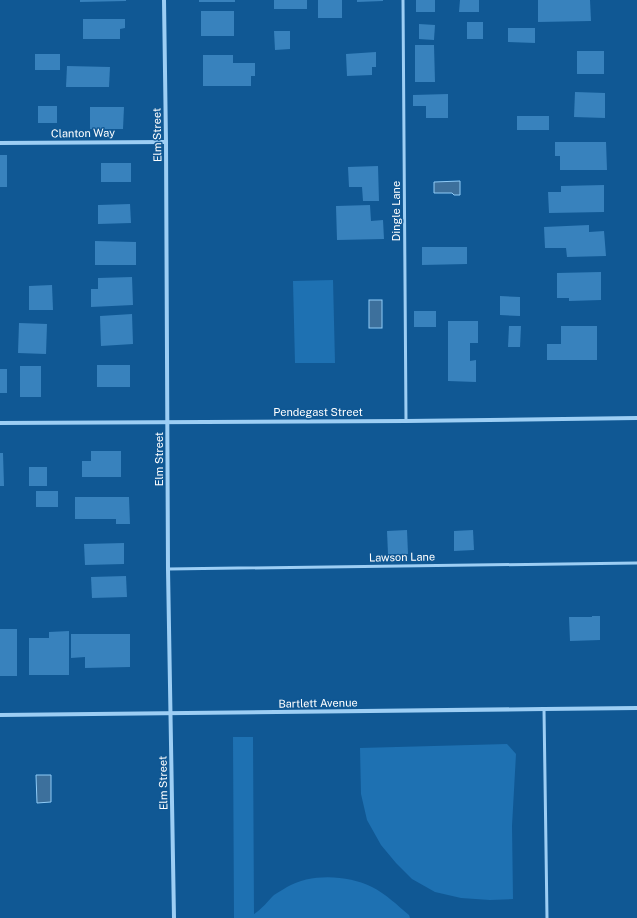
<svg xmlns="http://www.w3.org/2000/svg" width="637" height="918" viewBox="0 0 637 918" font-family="'Public Sans',sans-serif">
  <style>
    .green { fill: #1e71b2 }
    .water { fill: #3d709c; stroke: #8fcbf7 }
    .building { fill: #3882bd }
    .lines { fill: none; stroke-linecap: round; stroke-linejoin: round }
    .service { stroke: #9dcef4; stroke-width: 3 }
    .minor { stroke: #9dcef4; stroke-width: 4 }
    .labels { text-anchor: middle; stroke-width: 3; stroke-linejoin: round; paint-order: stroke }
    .street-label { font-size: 11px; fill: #fff; stroke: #105894 }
  </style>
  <rect width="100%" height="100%" fill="#105894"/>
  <g class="green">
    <polygon points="333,280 335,363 295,363 293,281"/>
    <path d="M 233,737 L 253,737 L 254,914 C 262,909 268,901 274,895 C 278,892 283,890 287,887 C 311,873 348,875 372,887 C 386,894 397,905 409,915 L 410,918 L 234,918 Z"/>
    <polygon points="507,744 516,754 512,826 513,899 490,900 461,898 435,892 412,879 396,863 381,845 367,820 361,794 360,748"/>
  </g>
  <g class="water">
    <polygon points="460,181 460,195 454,195 452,193 434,193 434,182"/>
    <rect x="369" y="300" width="13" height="28"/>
    <polygon points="36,775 51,775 51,802 37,803"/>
  </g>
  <g class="building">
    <polygon points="80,0 126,0 126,1 80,2"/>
    <rect x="199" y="0" width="36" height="2"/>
    <rect x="274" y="0" width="33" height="9"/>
    <rect x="318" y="0" width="24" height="18"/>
    <polygon points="357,0 383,0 383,1 357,2"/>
    <rect x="416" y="0" width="19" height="12"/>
    <polygon points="460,0 479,0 479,12 459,12"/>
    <polygon points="538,0 590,0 591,21 538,22"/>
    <rect x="201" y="11" width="33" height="25"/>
    <polygon points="83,19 125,19 125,28 120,29 120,39 83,39"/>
    <rect x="467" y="22" width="16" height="17"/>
    <polygon points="419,24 435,25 434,40 419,39"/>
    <polygon points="508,28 535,28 535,43 508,42"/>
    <polygon points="274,31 290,31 290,49 275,50"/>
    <polygon points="415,45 434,45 435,82 415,82"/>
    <rect x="577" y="51" width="27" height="23"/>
    <polygon points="376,52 376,67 372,67 372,75 347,76 346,54"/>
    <rect x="35" y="54" width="25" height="16"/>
    <polygon points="203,55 233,55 233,63 255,63 255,76 251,76 251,86 203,86"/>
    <polygon points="67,66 110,67 109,87 66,87"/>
    <polygon points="575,92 605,93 605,118 574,117"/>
    <polygon points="448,94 448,118 426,118 426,106 413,106 413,95"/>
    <rect x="38" y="106" width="19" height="17"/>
    <polygon points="90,107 124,107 123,129 90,129"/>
    <rect x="517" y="116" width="32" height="14"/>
    <polygon points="555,142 606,142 607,170 560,170 560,156 555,156"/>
    <rect x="0" y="155" width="7" height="32"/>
    <rect x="101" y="163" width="30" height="19"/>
    <polygon points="378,166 379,201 363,201 362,187 349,187 348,167"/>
    <polygon points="604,185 604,212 549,213 548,192 561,192 561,186"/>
    <polygon points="130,204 131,223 98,224 98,205"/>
    <polygon points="370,205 371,221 383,220 384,239 337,240 336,206"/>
    <polygon points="589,225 589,232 604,231 606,256 567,257 566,248 545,248 544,227"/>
    <polygon points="95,241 136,242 136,265 95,265"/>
    <polygon points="422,247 467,247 467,264 422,265"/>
    <polygon points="601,272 601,300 569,301 569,298 557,298 557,273"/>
    <polygon points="132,277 133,305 91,307 91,289 98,289 98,278"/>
    <polygon points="52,285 53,310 29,310 29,286"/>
    <polygon points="500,296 520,297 520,316 500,315"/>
    <rect x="414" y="311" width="22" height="16"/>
    <polygon points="132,314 133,344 101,346 100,316"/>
    <polygon points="448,321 478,321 478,343 470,343 470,361 476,360 476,382 448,381"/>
    <polygon points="19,323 47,324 46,354 18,353"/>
    <polygon points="509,326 521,326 520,347 508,347"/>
    <polygon points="561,326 597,326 597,360 547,360 547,344 561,344"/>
    <rect x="97" y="365" width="33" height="22"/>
    <rect x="20" y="366" width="21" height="31"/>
    <rect x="0" y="369" width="7" height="24"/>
    <polygon points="91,451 121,451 121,477 82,477 82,461 91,461"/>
    <polygon points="0,453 3,453 4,486 0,486"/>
    <rect x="29" y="467" width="18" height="19"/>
    <rect x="36" y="491" width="22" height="16"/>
    <polygon points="75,497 129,497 130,524 116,524 116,519 75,519"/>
    <polygon points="407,530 408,554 388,554 387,531"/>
    <polygon points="473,530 474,550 454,551 454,531"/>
    <polygon points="124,543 124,564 85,565 84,544"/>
    <polygon points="126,576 127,597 92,598 91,577"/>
    <polygon points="592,616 600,616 600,640 570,641 569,617 592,617"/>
    <rect x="0" y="629" width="17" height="47"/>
    <polygon points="69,631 69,675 29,675 29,638 49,638 49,632"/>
    <polygon points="71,634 130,634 130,667 85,668 85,657 71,658"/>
  </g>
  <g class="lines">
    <g class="service">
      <polyline points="403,0 406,421"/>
      <polyline points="168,569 637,563"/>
      <polyline points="544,709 547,918"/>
    </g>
    <g class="minor">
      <polyline points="164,0 166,142 168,569 174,918"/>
      <polyline points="0,143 166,142"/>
      <polyline points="0,423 406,421 637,418"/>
      <polyline points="0,715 544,709 637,708"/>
    </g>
  </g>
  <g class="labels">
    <g class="street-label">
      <text transform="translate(83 133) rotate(-1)" y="4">Clanton Way</text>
      <text transform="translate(157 135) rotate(-91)" y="4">Elm Street</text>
      <text transform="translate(396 211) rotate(-90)" y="4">Dingle Lane</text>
      <text x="318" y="416">Pendegast Street</text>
      <text transform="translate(159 459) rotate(-90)" y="4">Elm Street</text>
      <text transform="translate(402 557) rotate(-1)" y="4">Lawson Lane</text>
      <text transform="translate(318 703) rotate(-1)" y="4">Bartlett Avenue</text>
      <text transform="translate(163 783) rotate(-91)" y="4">Elm Street</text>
    </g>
  </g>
</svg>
